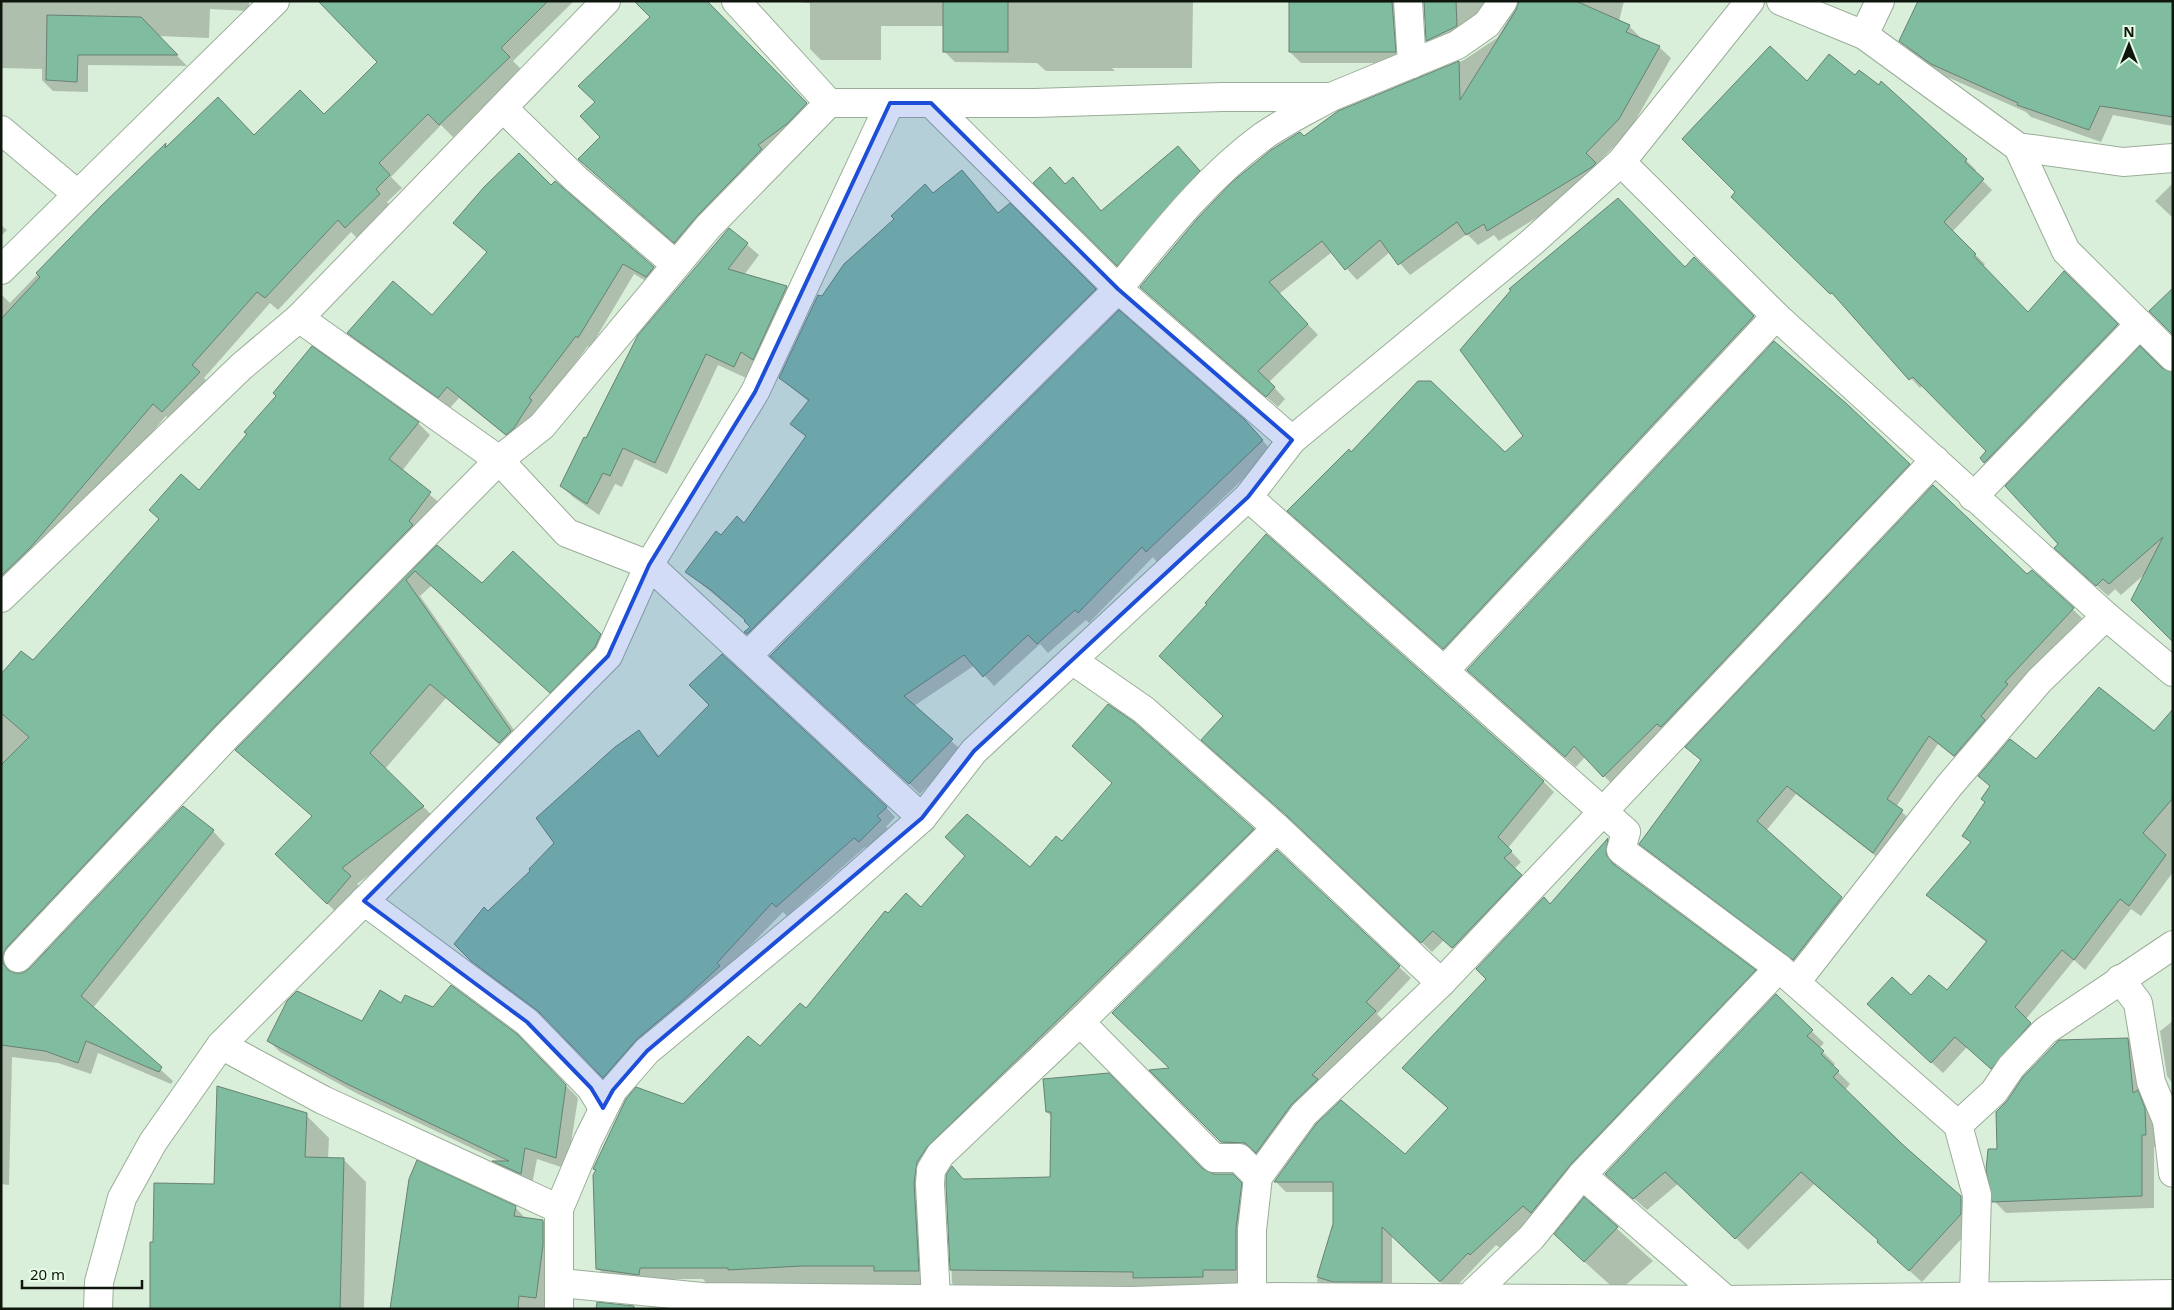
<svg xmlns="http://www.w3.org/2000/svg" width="2174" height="1310" viewBox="0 0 2174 1310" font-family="'Noto Sans',sans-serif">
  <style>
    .shadow { fill: #0003 }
    .building { fill: #80bc9f; stroke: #678174 }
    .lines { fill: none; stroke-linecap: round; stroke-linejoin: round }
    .minor-casing { stroke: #9aad99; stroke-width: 30 }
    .minor { stroke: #fff; stroke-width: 28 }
    .marked { fill: #1d4ed8; fill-opacity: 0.2; stroke: #1d4ed8; stroke-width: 4; stroke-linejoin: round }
  </style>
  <rect width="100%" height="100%" fill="#daefd9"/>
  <g class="shadow">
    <polygon points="1,1 249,1 249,11 210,9 209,38 158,36 187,66 88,65 88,92 53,91 42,80 42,69 1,68"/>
    <polygon points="320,1 574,1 513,61 522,70 453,137 441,125 391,177 402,188 387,202 392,207 359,240 351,232 278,310 270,303 204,378 211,386 175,424 166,416 43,560 1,599 1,294 10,303 102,207 166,145 168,147 254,136 324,116 379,62"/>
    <polygon points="705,1 818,118 688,255 579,159 602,137 597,102 652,17"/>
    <polygon points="787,1 1193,1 1192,68 1112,68 1115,71 1046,71 1037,63 955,62 944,51 944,26 881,26 881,60 821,60 810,49 810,3"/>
    <polygon points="1290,1 1408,1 1406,63 1301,63 1290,52"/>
    <polygon points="1423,1 1504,1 1438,51 1427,40"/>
    <polygon points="1520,1 1624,1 1619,21 1629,26 1640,37 1639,39 1660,48 1671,58 1630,130 1596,165 1606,175 1499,241 1494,235 1478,245 1467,234 1410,275 1390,252 1357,280 1332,252 1279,294 1318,335 1269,382 1285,399 1278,407 1141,287 1304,138 1338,112 1464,60 1497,38"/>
    <polygon points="2173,1 2173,126 2113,115 2101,142 2031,117 2026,112 1945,76 1913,53 1901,41"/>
    <polygon points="1855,77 1880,87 1881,83 1966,160 1976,170 1974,172 1992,190 1952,232 1985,264 1983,267 2028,314 2064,273 2127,335 1995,471 1982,458 1988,451 1923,385 1920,388 1841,302 1733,197 1807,83"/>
    <polygon points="1178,147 1208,181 1127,274 1035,183 1082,189 1102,212"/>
    <polygon points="555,182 665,279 658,288 634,274 590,348 588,346 540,410 518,445 459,398 450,408 360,344 349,333 433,317 488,253 455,223 551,187"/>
    <polygon points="972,182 999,214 1010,205 1105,300 757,643 746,632 751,627 746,621 687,572 721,537 745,525 807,438 792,424 809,402 780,378 823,298 934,194"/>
    <polygon points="2173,183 2173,218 2155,201"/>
    <polygon points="1,225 7,230 1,236"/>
    <polygon points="729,229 759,255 744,275 787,287 798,299 765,371 753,362 746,378 718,365 667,474 635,459 622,487 615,484 599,515 573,497 561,485 639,336"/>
    <polygon points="1694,258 1763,327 1454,658 1299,521 1351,453 1505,454 1525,437"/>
    <polygon points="2140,348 2168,373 2173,640 2146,573 2121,595 2115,589 2108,596 2067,559 2060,544"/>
    <polygon points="418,423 430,435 402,471 442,505 15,967 15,974 23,974 213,831 225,844 93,1008 173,1081 171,1084 98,1053 91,1074 58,1063 12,1057 9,1185 1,1184 1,676 33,662 199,491"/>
    <polygon points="1255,432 1272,451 1157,562 1153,557 1089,623 1086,620 1048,653 1040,644 994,686 975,665 914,706 962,751 920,794 782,666"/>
    <polygon points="1909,465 1920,476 1615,787 1585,757 1576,767 1479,681"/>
    <polygon points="437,547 483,585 600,635 615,651 566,707 431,586 420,596 526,747 515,758 446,698 385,769 439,822 357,884 365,892 343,919 277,854 313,817 237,750"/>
    <polygon points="2032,571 2082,618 2014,692 1963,764 1938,744 1896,807 1911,820 1882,861 1796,794 1766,831 1850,907 1803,968 1641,844 1702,761 1687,747 2027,575"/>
    <polygon points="2173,711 2173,872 2141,916 2131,909 2085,970 2074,960 2026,1019 2042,1035 2003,1079 1967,1047 1943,1073 1880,1015 1911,997 1947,992 1987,943 1928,895 1971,843 1963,835 1987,803 1991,787 1980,776 2154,733"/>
    <polygon points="639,732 660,757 886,807 895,817 886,827 890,830 869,851 865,847 787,916 783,912 613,1087 548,1020 483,971 456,944 532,871 555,844"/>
    <polygon points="1543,781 1554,792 1508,848 1521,862 1514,869 1531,886 1463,958 1444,940 1432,952 1299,827"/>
    <polygon points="1253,830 1264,840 928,1174 930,1294 713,1292 703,1279 609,1279 597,1268 596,1171 594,1169 684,1106 760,1048 806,1010 888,915 922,909 1030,869 1062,842"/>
    <polygon points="1608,840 1618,850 1616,866 1755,971 1765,981 1534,1216 1500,1248 1496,1245 1451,1292 1392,1235 1392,1292 1328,1292 1317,1281 1334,1225 1334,1192 1286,1192 1276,1182 1405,1156 1449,1109 1403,1068 1487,979"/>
    <polygon points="1399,967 1411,978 1377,1014 1386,1023 1268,1163 1257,1154 1233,1153 1152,1071 1171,1069"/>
    <polygon points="1776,996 1824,1043 1819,1048 1835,1064 1833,1067 1850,1084 1845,1090 1973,1210 1973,1226 1922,1282 1891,1254 1879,1241 1814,1184 1748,1250 1679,1183 1647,1210 1606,1174"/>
    <polygon points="402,1004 434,1009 516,1035 578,1098 567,1169 537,1159 532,1185 505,1172 495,1162 501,1162 358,1094 280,1052 268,1040 362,1023"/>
    <polygon points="2173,1021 2173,1084 2167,1076 2160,1031"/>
    <polygon points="2127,1039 2140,1052 2157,1121 2158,1147 2154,1147 2154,1208 2006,1213 1994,1201 1998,1150"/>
    <polygon points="1044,1080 1203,1170 1213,1175 1232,1175 1251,1194 1246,1291 962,1293 952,1283 948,1175 964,1181 1051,1178 1052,1117 1047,1112"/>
    <polygon points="306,1115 329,1138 328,1159 343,1159 366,1182 364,1309 151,1309 154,1243 215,1186"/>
    <polygon points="1584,1199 1653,1261 1618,1292 1569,1248"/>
    <polygon points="515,1207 526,1219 543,1221 558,1236 551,1309 391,1309"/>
  </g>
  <g class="building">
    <polygon points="318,1 548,1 501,48 510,57 439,125 428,114 379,163 390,175 376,189 380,194 345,228 338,220 265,298 257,292 192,365 200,372 162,412 153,404 30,548 1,576 1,319 40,277 36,273 101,206 166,143 165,148 218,97 254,135 300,90 324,114 347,92 377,62"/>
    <polygon points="634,1 707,1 807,103 788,123 758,145 762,149 697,216 674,243 578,159 600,137 580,116 595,102 578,86 650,17"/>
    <rect x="943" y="1" width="65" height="51"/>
    <polygon points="1424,1 1456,1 1457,26 1426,41"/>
    <polygon points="1519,1 1576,1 1630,25 1626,32 1660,46 1619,119 1586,153 1596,163 1592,167 1487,231 1484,224 1466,235 1457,222 1398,265 1380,240 1345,270 1322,241 1269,282 1308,324 1258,371 1275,387 1266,397 1140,287 1197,219 1232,182 1271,150 1295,135 1300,132 1304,136 1338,111 1459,61 1460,100 1516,10"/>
    <polygon points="1918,1 2173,1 2173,117 2100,106 2089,130 2017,105 2018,103 1931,64 1899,41"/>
    <polygon points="1289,2 1392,2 1396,52 1289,52"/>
    <polygon points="47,15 141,17 178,55 78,55 77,82 46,80"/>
    <polygon points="1770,46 1807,81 1829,54 1855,75 1859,70 1879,85 1881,81 1967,159 1965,162 1984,179 1944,222 1976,254 1974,256 2028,312 2064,271 2118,324 1984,463 1980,458 1986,451 1913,377 1909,380 1832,293 1830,294 1731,197 1735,192 1682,139"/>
    <polygon points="1178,146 1200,171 1117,266 1033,183 1050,167 1065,184 1073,177 1101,211"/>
    <polygon points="519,153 551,185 555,181 654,267 646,277 623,264 578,338 576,336 529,398 532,400 514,428 506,435 447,387 438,398 347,333 393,281 432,315 487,252 453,223 484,187"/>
    <polygon points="962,170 998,213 1010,203 1096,289 747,634 744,632 750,627 744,621 745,620 711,590 685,572 716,531 721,535 737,516 744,523 806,436 790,424 809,400 779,378 818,295 822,296 844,264 894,219 891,216 925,184 933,193"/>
    <polygon points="1618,198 1685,267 1694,257 1754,316 1443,649 1287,511 1349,449 1351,452 1418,381 1431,381 1505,452 1523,436 1460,350 1511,290 1509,289"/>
    <polygon points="729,228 748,243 728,269 787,286 753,360 741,352 734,367 706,354 655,463 623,448 610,476 603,473 587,504 560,486 584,437 586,438 638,335"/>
    <polygon points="2173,288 2173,335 2149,311"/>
    <polygon points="1119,310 1245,420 1263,440 1146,552 1142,547 1078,613 1075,610 1037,644 1028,635 983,677 964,655 904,696 953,739 909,784 770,656"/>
    <polygon points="1774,341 1847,404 1910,464 1661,727 1657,724 1603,777 1574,746 1565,757 1467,670"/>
    <polygon points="312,346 419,422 389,459 431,492 409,521 413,525 217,724 7,947 3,954 3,963 8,970 15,973 23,973 29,969 183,806 214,830 81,996 162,1067 159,1072 86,1041 78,1063 45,1051 1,1045 1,765 29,737 1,713 1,674 21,651 33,660 83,605 159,519 149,510 181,474 199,490 247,434 244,432 276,396 273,393"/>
    <polygon points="2140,346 2162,368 2173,372 2173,642 2131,600 2163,537 2109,584 2103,579 2096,586 2054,548 2058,544 2005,486"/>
    <polygon points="1933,485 2027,574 2032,570 2074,608 2005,682 2008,684 1981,716 1985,720 1954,756 1929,736 1887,799 1903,810 1873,853 1787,786 1757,821 1842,897 1793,960 1639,844 1701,760 1685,747"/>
    <polygon points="1266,534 1544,781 1498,837 1512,851 1504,858 1522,875 1452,948 1433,931 1421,943 1287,816 1201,740 1223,716 1159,656 1207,604 1205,603"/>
    <polygon points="437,545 482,583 513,551 601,634 595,647 550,693 415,571 406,580 511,731 499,743 430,684 370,753 424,806 342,868 351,876 327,904 275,854 312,816 235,750"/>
    <polygon points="722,654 887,807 877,816 881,820 859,842 854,838 776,907 772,903 717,963 720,966 681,1002 637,1039 603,1078 538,1011 471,961 454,944 484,907 488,911 530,871 529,869 554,843 536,818 615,747 639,730 658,757 709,705 689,685"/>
    <polygon points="2099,687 2154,731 2173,709 2173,798 2143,833 2166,855 2129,906 2120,899 2074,960 2062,950 2015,1007 2031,1023 1991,1069 1955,1037 1931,1063 1867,1004 1892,977 1911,995 1929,975 1947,990 1987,941 1926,895 1971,842 1962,836 1985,802 1981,799 1990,786 1978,776 2010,739 2036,759"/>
    <polygon points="1108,704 1134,722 1254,829 927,1147 917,1162 914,1183 919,1271 874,1271 874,1266 802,1266 728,1270 728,1268 640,1268 639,1275 596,1269 593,1175 596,1170 593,1169 626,1099 636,1087 683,1104 748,1036 760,1046 800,1003 806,1008 885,911 888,913 906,893 921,907 965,856 945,837 967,814 1030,867 1056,836 1062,841 1112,783 1072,746"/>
    <polygon points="1608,838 1606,854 1612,863 1756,970 1571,1164 1531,1213 1523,1206 1470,1255 1468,1253 1440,1282 1382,1227 1382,1282 1333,1282 1317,1277 1333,1224 1333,1182 1274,1182 1316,1124 1341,1100 1405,1154 1448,1108 1402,1068 1486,979 1476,969 1544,897 1550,904"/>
    <polygon points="1277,850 1400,966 1366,1002 1376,1011 1312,1075 1318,1079 1291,1105 1256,1153 1245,1143 1221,1142 1149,1070 1169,1068 1112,1013"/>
    <polygon points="451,985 517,1034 566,1085 556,1158 525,1148 521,1174 492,1161 509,1161 345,1083 267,1041 287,1001 297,991 362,1021 380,990 401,1003 405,995 433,1007"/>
    <polygon points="1776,994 1813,1030 1807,1036 1824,1051 1821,1054 1839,1071 1833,1077 1902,1144 1961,1196 1961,1214 1909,1271 1877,1242 1878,1240 1801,1172 1735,1239 1665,1172 1633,1199 1605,1174"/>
    <polygon points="2128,1038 2133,1093 2138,1090 2145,1108 2146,1135 2142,1135 2142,1196 1992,1202 1986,1170 1988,1149 1997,1149 1996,1112 2007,1101 2023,1077 2059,1040"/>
    <polygon points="1109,1073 1203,1169 1214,1174 1233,1174 1242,1183 1236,1228 1236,1270 1203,1270 1203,1277 1133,1278 1133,1272 950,1270 946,1184 946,1175 952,1166 963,1179 1050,1177 1051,1112 1046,1112 1043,1079"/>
    <polygon points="217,1086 307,1113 305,1157 344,1158 340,1309 150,1309 150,1242 153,1242 154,1183 214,1184"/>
    <polygon points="417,1160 516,1206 514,1216 543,1220 543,1245 536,1298 519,1296 518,1309 390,1309 409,1179"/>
    <polygon points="1584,1197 1618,1227 1584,1262 1554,1234"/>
    <polygon points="597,1302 634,1306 634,1309 596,1309"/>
  </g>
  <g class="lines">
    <g class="minor-casing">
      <g id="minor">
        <path d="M 736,1 L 829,103 L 1035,103 L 1222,97 L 1331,97 C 1308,110 1283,122 1262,137 C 1205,179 1162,235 1118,289 L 931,103"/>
        <polyline points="1408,1 1412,64"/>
        <polyline points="1781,1 1864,35 2018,147 2123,162 2173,158"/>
        <polyline points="1864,35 1880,1"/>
        <polyline points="1331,97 1457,45 1487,24 1503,1"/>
        <polyline points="504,109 576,179 675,264"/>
        <polyline points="1,130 77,194"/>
        <polyline points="2018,147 2066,251 2173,357"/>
        <polyline points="1621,162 1776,316 2106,616 2173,672"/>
        <polyline points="1,270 275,1"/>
        <polyline points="299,318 499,460 567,533 649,565 922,818"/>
        <polyline points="1248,497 1626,832 1621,850 1779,968 1958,1125"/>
        <polyline points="1973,497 2140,324"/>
        <polyline points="1,598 242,366 299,318 606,1"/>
        <polyline points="748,655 1118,289 1292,440"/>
        <polyline points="1072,660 1144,710 1277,828 1441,983"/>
        <polyline points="1445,670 1776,316"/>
        <polyline points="364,901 527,1022 591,1088 603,1108"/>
        <polyline points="18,958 228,735 499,460 542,426 708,227 829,103"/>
        <polyline points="2120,979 2138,1003 2151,1082 2167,1121 2173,1173"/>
        <polyline points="1796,982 1949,786 2039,681 2106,616"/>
        <polyline points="1080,1022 1214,1158 1239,1158 1258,1177"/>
        <polyline points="221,1045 323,1100 559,1209"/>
        <polyline points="1582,1175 1726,1300 1726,1308"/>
        <polyline points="561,1283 702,1297 1132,1301 1252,1297 1726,1300 2173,1294"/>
        <polyline points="1252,1297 1252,1230 1258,1177 1304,1114 1441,983 1935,460"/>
        <polyline points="1974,1297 1977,1195 1958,1125 1994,1092 2011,1067 2045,1031 2173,945"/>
        <polyline points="936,1299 930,1184 931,1170 940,1155 1080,1022 1277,828"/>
        <polyline points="1467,1299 1531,1238 1582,1175 1779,968"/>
        <polyline points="98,1309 99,1282 122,1198 153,1142 221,1045 608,656 649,565 755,392 890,103"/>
        <polyline points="559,1309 559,1209 588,1140 613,1090 647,1051 828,901 922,818 974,751 1248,497 1292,440 1531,243 1621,162 1750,1"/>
      </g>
    </g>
    <use href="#minor" class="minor"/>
  </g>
  <path class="marked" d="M 890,103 L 931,103 L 1118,289 L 1292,440 L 1248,497 L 974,751 L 922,818 L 647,1051 L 613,1090 L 603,1108 L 591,1088 L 527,1022 L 364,901 L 608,656 L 649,565 L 755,392 Z"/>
  <rect width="2174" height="1310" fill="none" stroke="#0e160e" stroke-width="5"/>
  <g transform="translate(2129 45)" stroke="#e7fce6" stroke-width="4" paint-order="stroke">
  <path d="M0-4L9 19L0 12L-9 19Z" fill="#0e160e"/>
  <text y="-8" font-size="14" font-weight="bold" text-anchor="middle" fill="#0e160e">N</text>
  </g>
  <path d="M22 1280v8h120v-8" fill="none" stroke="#0e160e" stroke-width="2.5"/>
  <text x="30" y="1280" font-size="15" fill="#0e160e" stroke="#e7fce6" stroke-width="4" paint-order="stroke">20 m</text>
</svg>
